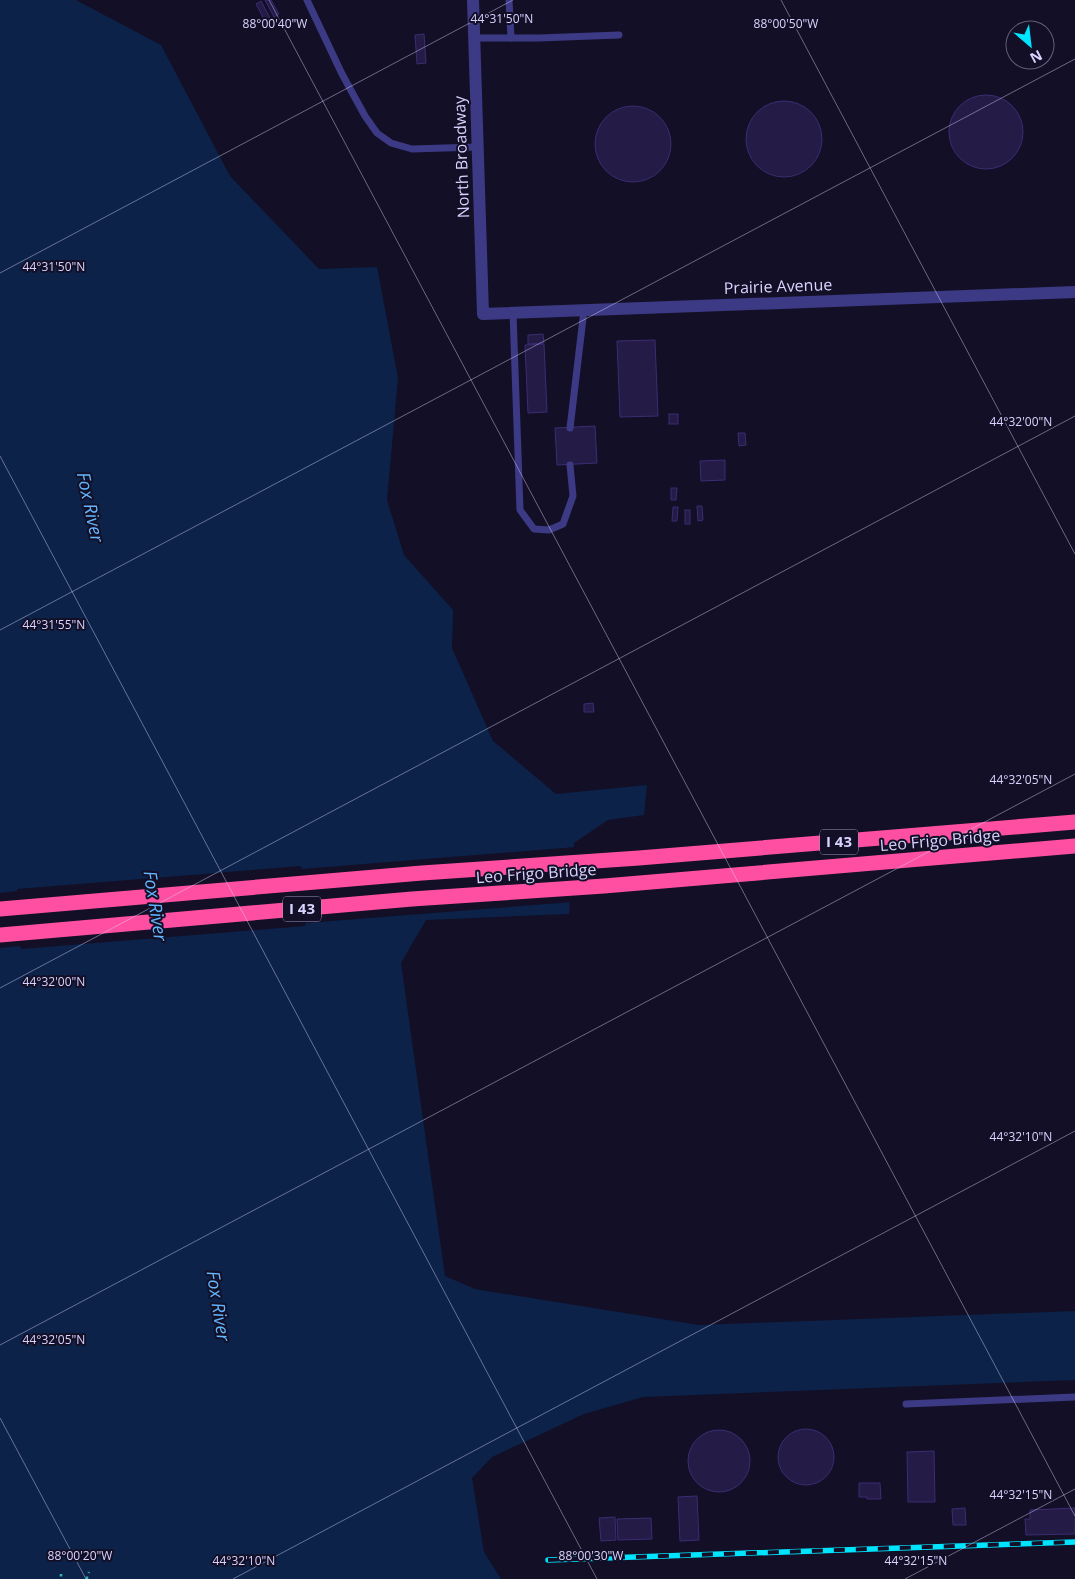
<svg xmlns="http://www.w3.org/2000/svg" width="1075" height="1579" viewBox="0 0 1075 1579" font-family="'Open Sans',sans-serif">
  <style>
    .water { fill: #0c2248 }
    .pier { fill: #130f26 }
    .building { fill: #241b47; stroke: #3b2d73 }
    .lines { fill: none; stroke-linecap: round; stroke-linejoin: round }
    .path { stroke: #2fb8b0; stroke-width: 2.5; stroke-dasharray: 2.5 4; stroke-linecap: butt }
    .service { stroke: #3d3a85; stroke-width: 7 }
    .minor { stroke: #3d3a85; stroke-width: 12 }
    .motorway { stroke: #ff4fa3; stroke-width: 15 }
    .rail-casing { stroke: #00e5ff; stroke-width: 5.5 }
    .rail { stroke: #130f26; stroke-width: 4; stroke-dasharray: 11; stroke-linecap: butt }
    .ticks { fill: none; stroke: #d9d4ff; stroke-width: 1; stroke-opacity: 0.45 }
    .labels { text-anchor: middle; stroke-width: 4; stroke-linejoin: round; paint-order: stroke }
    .shield { fill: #130f26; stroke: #9e99be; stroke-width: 1 }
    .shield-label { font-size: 15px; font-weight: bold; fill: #d9d4ff }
    .street-label { font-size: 16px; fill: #d9d4ff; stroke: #130f26 }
    .water-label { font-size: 18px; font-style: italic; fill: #62b6ff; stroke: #130f26 }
    .ticks-label { font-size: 12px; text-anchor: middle; fill: #d9d4ff; stroke: #130f26; stroke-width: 4; stroke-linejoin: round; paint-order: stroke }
  </style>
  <rect width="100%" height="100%" fill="#130f26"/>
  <polygon class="water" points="0,0 76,0 161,45 230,176 319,269 377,267 398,378 387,500 404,555 453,610 452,648 493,741 556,794 647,785 644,815 608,820 574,843 569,914 426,920 401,963 445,1276 475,1289 699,1325 1075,1311 1075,1380 643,1397 584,1414 492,1457 472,1478 484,1552 501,1579 0,1579"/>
  <polygon class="pier" points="576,847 573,902 306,923 305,926 21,949 20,946 0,948 0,893 17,891 17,889 301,866 302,869"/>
  <g class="building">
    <polygon points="265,0 271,0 279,14 274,17"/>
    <polygon points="261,1 270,18 265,21 256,4"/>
    <polygon points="424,34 426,63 417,64 415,35"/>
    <circle cx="986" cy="132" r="37"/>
    <circle cx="784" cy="139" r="38"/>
    <circle cx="633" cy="144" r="38"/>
    <polygon points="543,334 544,343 528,344 528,335"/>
    <polygon points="655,340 658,416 620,417 617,341"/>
    <polygon points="544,344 547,412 528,413 525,345"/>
    <rect x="669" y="414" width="9" height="10"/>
    <polygon points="595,426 597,463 557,465 555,428"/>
    <polygon points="738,433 745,433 746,445 739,446"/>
    <polygon points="725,460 725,480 701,481 700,461"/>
    <polygon points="671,488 677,488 676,500 671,500"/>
    <polygon points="697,506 702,506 703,520 698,521"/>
    <polygon points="673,507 678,507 677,521 672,521"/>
    <rect x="685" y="510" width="5" height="14"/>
    <polygon points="593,703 594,712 584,712 584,704"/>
    <circle cx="806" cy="1457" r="28"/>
    <circle cx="719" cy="1461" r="31"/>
    <polygon points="934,1451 935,1502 908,1502 907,1452"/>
    <polygon points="859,1483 880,1483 881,1499 867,1499 867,1497 859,1497"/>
    <polygon points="697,1496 699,1540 680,1541 678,1497"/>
    <polygon points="965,1508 966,1525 953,1525 952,1509"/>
    <polygon points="1075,1508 1075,1534 1026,1535 1025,1519 1030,1519 1030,1510"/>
    <polygon points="615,1517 616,1540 601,1541 599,1518"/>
    <polygon points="651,1518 652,1539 618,1540 617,1519"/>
  </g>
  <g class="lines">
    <g class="path">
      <polyline points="61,1574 61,1579"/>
      <polyline points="87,1579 87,1576 89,1572"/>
    </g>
    <g class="service">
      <polyline points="307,0 342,74 365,116 377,133 391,143 412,149 477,147"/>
      <polyline points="509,0 511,38"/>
      <polyline points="474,38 539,38 619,35"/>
      <polyline points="513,313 520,510 534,529 549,530 563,524 573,496 570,465"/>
      <polyline points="570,428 584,310"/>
      <polyline points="906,1404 1075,1397"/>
    </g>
    <polyline class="minor" points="473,0 483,314 1075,292"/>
    <g class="motorway">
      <polyline points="0,909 422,873 639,858 1075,822"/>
      <polyline points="0,935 412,899 604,886 1075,846"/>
    </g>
    <g class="rail-casing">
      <polyline id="rail" points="548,1560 1075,1542"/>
    </g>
    <use href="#rail" class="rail"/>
  </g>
  <path class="ticks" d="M 269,0 L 1075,1516M 781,0 L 1075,554M 0,273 L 513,0M 0,456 L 597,1579M 0,630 L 1075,59M 0,988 L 1075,416M 0,1345 L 1075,774M 0,1418 L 86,1579M 233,1579 L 1075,1131M 905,1579 L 1075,1489"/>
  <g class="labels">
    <g class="shield">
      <rect x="820" y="829.5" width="38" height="25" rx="4"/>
      <rect x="283" y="896.5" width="38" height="25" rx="4"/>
    </g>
    <g class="shield-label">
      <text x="839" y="847">I 43</text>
      <text x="302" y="914">I 43</text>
    </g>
    <g class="street-label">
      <text transform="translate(461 157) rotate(-92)" y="6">North Broadway</text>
      <text transform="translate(778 286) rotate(-2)" y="6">Prairie Avenue</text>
      <text transform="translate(940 840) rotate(-5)" y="6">Leo Frigo Bridge</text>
      <text transform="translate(536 873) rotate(-4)" y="6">Leo Frigo Bridge</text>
    </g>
    <g class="water-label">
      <text transform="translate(90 507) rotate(78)" y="6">Fox River</text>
      <text transform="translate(155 906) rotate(81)" y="6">Fox River</text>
      <text transform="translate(218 1306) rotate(81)" y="6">Fox River</text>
    </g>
  </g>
  <g class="ticks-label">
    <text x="502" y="23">44°31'50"N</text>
    <text x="275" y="28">88°00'40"W</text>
    <text x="786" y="28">88°00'50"W</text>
    <text x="54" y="271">44°31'50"N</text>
    <text x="1021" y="426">44°32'00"N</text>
    <text x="54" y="629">44°31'55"N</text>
    <text x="1021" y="784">44°32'05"N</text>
    <text x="54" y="986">44°32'00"N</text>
    <text x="1021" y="1141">44°32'10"N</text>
    <text x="54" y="1344">44°32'05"N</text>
    <text x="1021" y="1499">44°32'15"N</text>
    <text x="80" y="1560">88°00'20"W</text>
    <text x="591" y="1560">88°00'30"W</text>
    <text x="244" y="1565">44°32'10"N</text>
    <text x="916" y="1565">44°32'15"N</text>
  </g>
  <g transform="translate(1030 45) rotate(152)"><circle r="24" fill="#130f26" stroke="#625e7d"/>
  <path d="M0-4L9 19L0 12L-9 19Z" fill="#00e5ff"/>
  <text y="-8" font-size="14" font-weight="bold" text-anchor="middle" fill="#d9d4ff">N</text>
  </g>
</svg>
